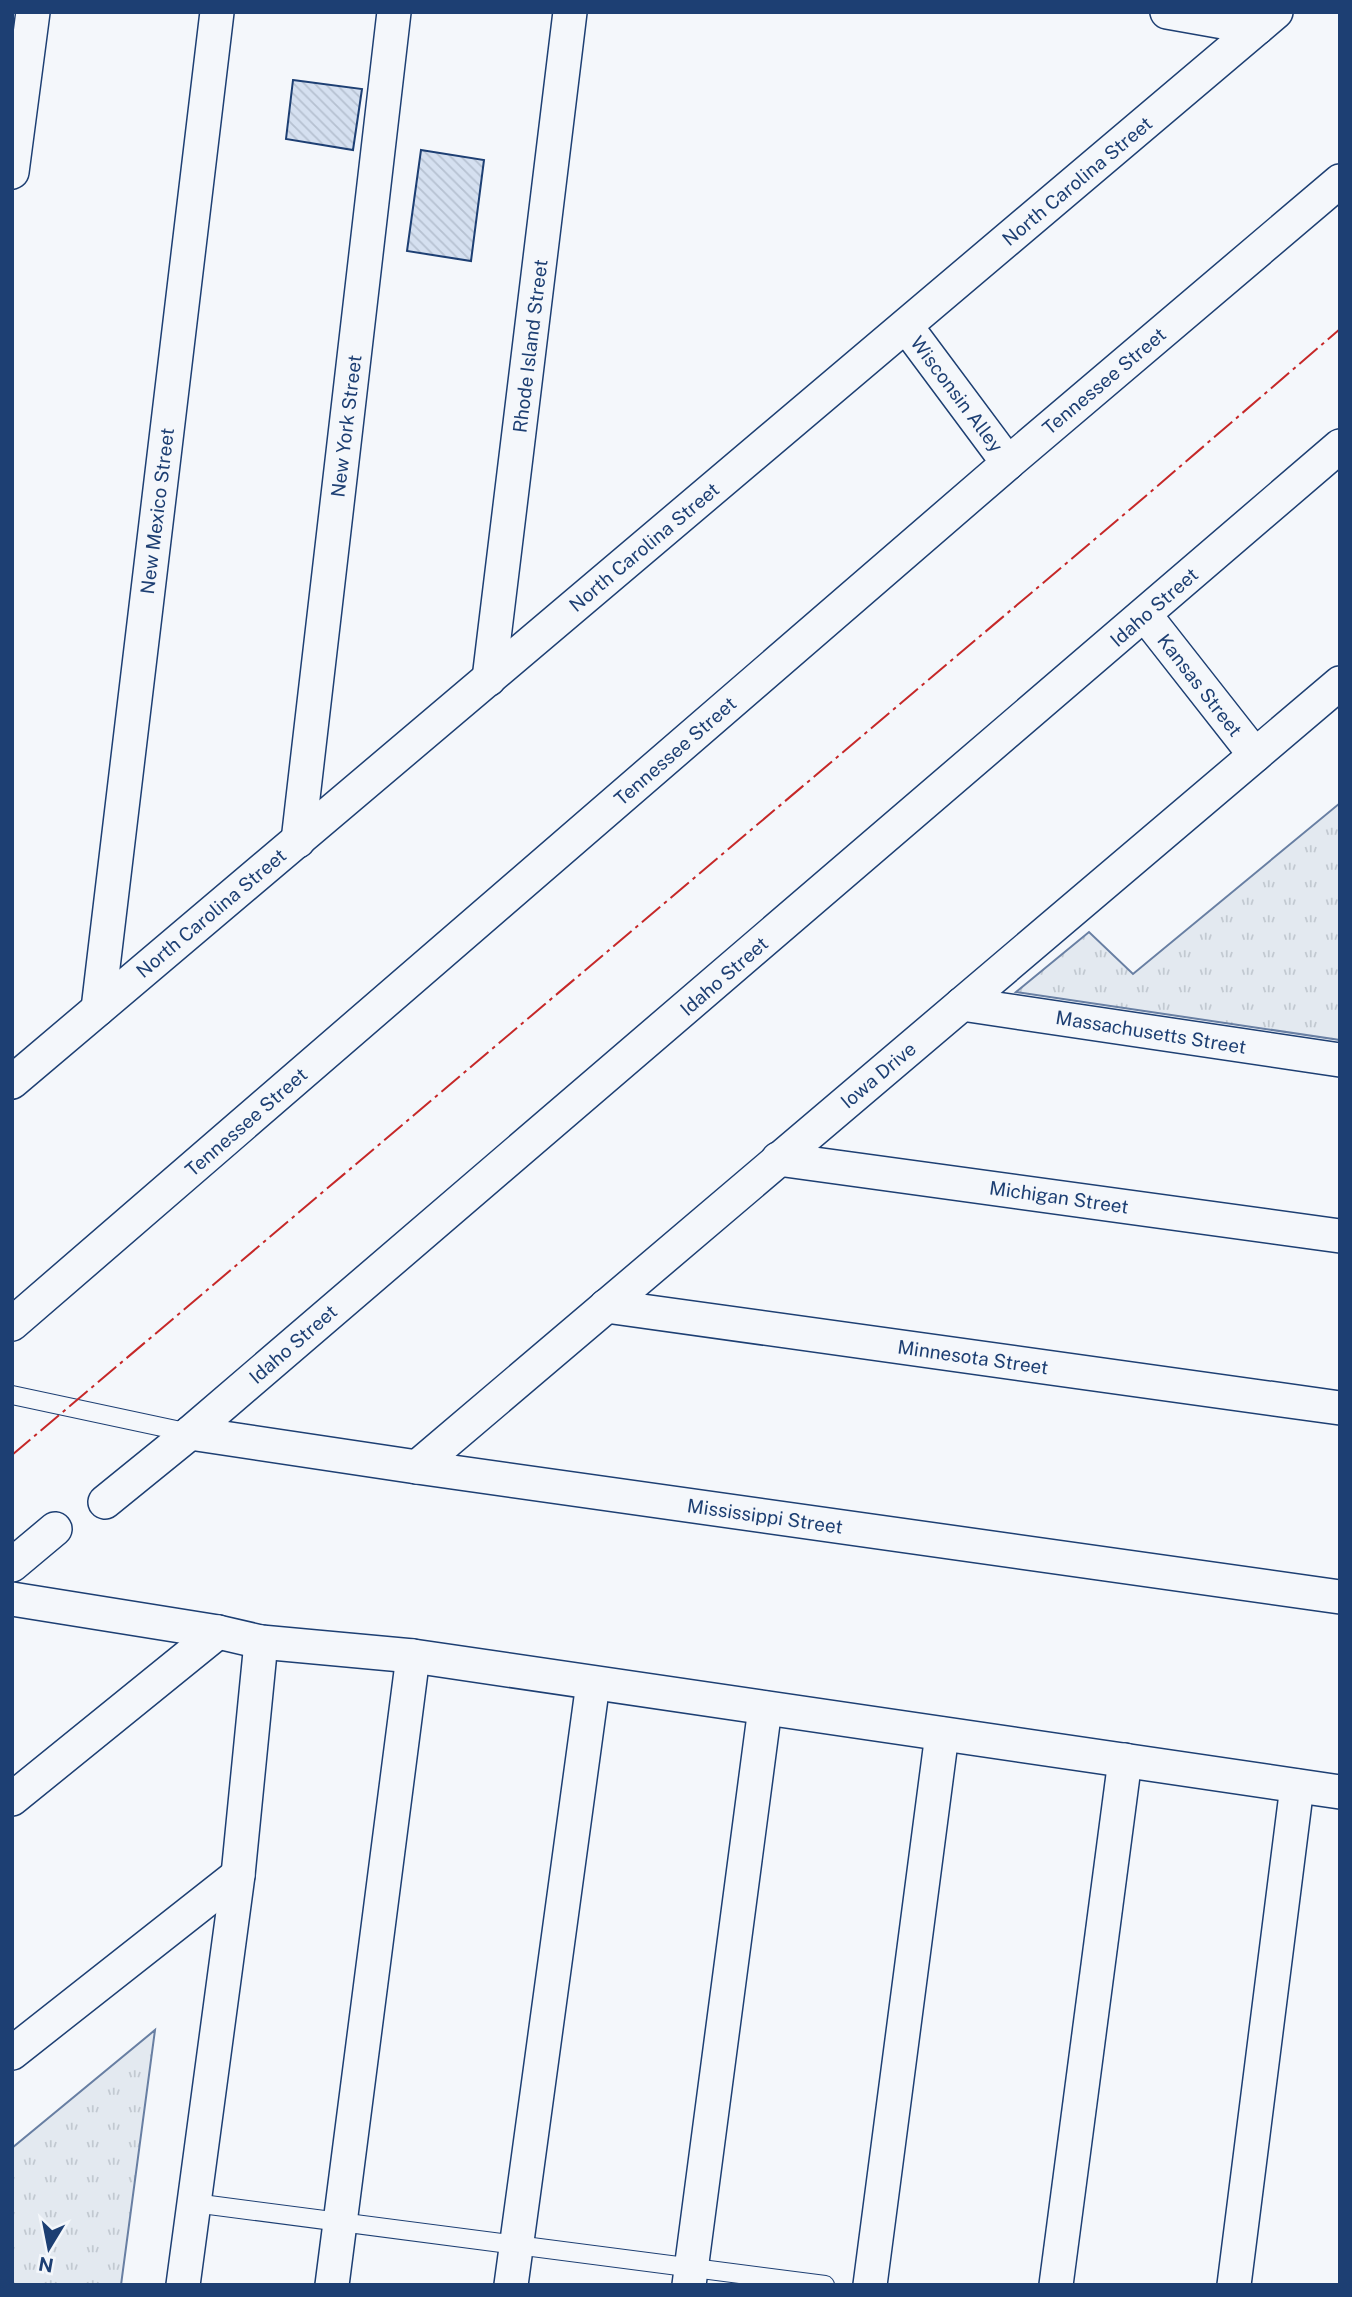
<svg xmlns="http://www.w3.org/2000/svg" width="1352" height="2297" viewBox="0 0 1352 2297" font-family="'Public Sans',sans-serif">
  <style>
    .grass { fill: url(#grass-tufts); stroke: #687fa3; stroke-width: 2 }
    .building { fill: url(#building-back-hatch); stroke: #1d3f73; stroke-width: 2 }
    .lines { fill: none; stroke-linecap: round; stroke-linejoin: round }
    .service-casing { stroke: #1d3f73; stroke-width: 20 }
    .minor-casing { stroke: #1d3f73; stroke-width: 36 }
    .service { stroke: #f4f7fb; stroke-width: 18 }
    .minor { stroke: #f4f7fb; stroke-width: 33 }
    .power { stroke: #c62828; stroke-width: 2; stroke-dasharray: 24 5 3.5 5; stroke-linecap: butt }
    .labels { text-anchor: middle; stroke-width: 5; stroke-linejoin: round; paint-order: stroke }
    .street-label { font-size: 19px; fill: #1d3f73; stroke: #f4f7fb }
  </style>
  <defs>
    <pattern id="grass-tufts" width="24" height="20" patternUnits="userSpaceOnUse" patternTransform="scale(1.75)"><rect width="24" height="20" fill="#e3e9f0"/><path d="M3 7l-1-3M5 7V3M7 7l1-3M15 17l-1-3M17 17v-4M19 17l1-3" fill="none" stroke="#c2c9d1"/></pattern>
    <pattern id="building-back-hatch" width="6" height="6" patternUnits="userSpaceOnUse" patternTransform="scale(1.75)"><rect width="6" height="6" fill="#d5e0f0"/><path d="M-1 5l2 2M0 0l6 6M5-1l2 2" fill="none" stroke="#b6c1d1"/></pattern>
  </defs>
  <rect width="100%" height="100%" fill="#f4f7fb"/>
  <g class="grass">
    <polygon points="1340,803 1340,1040 1016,992 1089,932 1133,974"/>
    <polygon points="155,2030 121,2285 12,2285 12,2148"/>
  </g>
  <g class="building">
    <polygon points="293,80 362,89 353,150 286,139"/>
    <polygon points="421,150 484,160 471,261 407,251"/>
  </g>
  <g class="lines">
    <g class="service-casing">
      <g id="service">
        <polyline points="12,1395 190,1433"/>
        <polyline points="194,2203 825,2285"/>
      </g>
    </g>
    <g class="minor-casing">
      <g id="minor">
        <polyline points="1167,12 1257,28"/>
        <polyline points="12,172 33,12"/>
        <polyline points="906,326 1008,463"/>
        <polyline points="1145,615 1255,755"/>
        <polyline points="489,679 570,12"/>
        <polyline points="298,841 394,12"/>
        <polyline points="962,1004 1340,1060"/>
        <polyline points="98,1009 217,12"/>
        <polyline points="12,1082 1276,12"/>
        <polyline points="778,1159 1340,1236"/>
        <polyline points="606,1306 1340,1408"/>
        <polyline points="12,1324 1008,463 1340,181"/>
        <polyline points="190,1433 417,1467 1340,1597"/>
        <polyline points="417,1467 1340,683"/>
        <polyline points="105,1502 190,1433 1340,446"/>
        <polyline points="12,1565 55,1529"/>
        <polyline points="12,1599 218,1632 261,1642 413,1656 1340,1792"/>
        <polyline points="12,1799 218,1632"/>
        <polyline points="12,2053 238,1875"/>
        <polyline points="183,2285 238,1875 261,1642"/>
        <polyline points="332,2285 413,1656"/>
        <polyline points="511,2285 593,1683"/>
        <polyline points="689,2285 765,1708"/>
        <polyline points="870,2285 942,1734"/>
        <polyline points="1056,2285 1125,1760"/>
        <polyline points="1234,2285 1297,1786"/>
      </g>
    </g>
    <use href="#service" class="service"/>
    <use href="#minor" class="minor"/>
    <polyline class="power" points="12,1455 1147,495 1340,329"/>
  </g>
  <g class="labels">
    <g class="street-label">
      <text transform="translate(1077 181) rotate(-40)" y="7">North Carolina Street</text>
      <text transform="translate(530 346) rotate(-83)" y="7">Rhode Island Street</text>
      <text transform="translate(1104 381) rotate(-40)" y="7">Tennessee Street</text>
      <text transform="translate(957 394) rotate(53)" y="7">Wisconsin Alley</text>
      <text transform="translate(346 426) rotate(-83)" y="7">New York Street</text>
      <text transform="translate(157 511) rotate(-83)" y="7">New Mexico Street</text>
      <text transform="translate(644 547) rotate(-40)" y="7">North Carolina Street</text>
      <text transform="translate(1154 607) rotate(-41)" y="7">Idaho Street</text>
      <text transform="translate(1200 685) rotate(52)" y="7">Kansas Street</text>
      <text transform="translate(675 751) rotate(-41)" y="7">Tennessee Street</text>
      <text transform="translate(211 913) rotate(-40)" y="7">North Carolina Street</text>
      <text transform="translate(724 976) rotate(-41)" y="7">Idaho Street</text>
      <text transform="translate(1151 1032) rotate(9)" y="7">Massachusetts Street</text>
      <text transform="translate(878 1075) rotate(-40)" y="7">Iowa Drive</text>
      <text transform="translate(246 1122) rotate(-41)" y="7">Tennessee Street</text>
      <text transform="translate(1059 1197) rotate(8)" y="7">Michigan Street</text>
      <text transform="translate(293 1344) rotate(-41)" y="7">Idaho Street</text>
      <text transform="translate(973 1357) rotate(8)" y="7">Minnesota Street</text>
      <text transform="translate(765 1516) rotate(8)" y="7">Mississippi Street</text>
    </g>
  </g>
  <rect width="1352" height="2297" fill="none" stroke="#1d3f73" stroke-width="28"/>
  <g transform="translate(49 2248) rotate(190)" stroke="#f4f7fb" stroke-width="5" paint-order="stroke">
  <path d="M0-5L12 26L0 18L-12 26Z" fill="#1d3f73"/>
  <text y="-10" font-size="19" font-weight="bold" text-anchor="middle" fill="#1d3f73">N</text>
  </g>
</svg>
